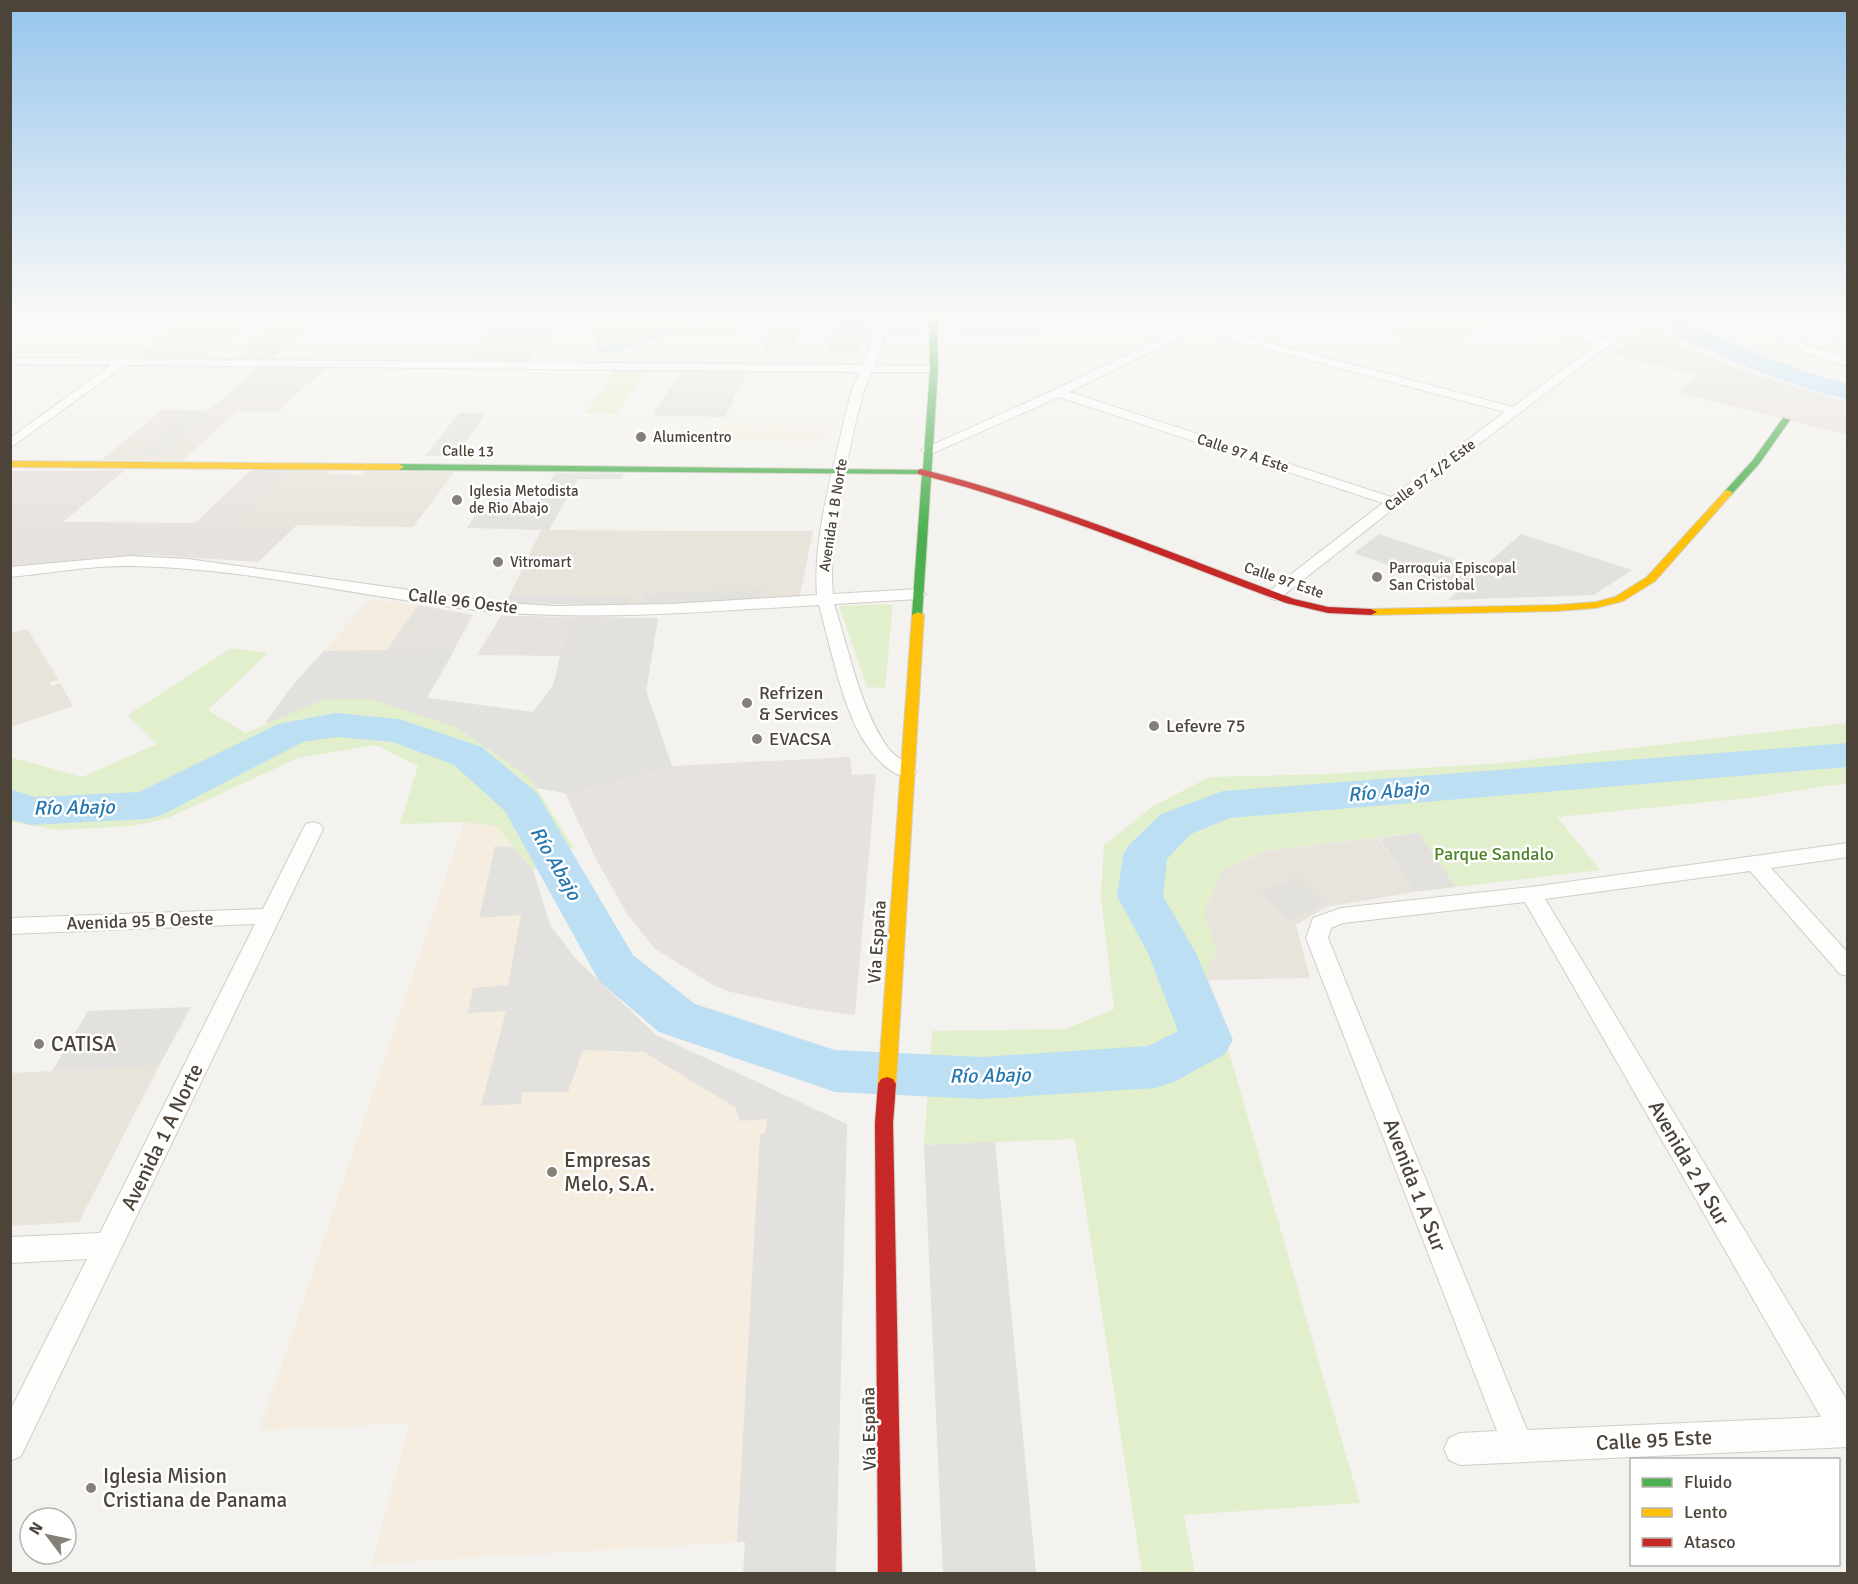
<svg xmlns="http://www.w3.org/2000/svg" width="1858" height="1584" viewBox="0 0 1858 1584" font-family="Signika,sans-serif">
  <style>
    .residential { fill: #e8e4db }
    .commercial { fill: #f6ede1 }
    .industrial { fill: #e6e2dd }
    .green { fill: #e2efcd }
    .parking { fill: #e3e1dd }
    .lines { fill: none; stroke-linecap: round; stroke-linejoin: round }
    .stream { stroke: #bcdff4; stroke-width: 4.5 }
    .river { fill: #bcdff4; fill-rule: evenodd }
    .street-casing { stroke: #d0cdc8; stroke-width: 2 }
    .fast-casing { stroke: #d3cfc4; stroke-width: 2 }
    .slow-casing { stroke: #d3cfc4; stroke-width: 2 }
    .jam-casing { stroke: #d3cfc4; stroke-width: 2 }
    .street { fill: #fdfdfc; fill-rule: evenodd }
    .fast { fill: #4caf50; fill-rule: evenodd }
    .slow { fill: #ffc107; fill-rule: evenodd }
    .jam { fill: #c62828; fill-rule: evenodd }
    .poi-dot { fill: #868178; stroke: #fff; stroke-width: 2 }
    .labels { text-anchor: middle; stroke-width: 5; stroke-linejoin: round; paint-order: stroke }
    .far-poi-label { font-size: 15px; fill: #4c4438; stroke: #fff; text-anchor: start }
    .far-street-label { font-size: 15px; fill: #4c4438; stroke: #fff }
    .street-label { font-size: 18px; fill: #4c4438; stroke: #fff }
    .poi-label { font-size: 18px; fill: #4c4438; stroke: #fff; text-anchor: start }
    .park-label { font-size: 18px; fill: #4b8325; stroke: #fff }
    .water-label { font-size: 20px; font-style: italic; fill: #2578af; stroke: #fff }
    .near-poi-label { font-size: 21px; fill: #4c4438; stroke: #fff; text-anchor: start }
    .near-street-label { font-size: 21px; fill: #4c4438; stroke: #fff }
  </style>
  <rect width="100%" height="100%" fill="#f3f2ee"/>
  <g class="residential">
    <polygon points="612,314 670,314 669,327 612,343"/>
    <polygon points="1422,314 1457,314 1487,321 1445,347 1388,333"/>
    <polygon points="182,322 184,322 249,323 203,358 136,356"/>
    <polygon points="278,324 311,325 271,359 236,358"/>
    <polygon points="499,325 555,326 528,361 469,360"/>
    <polygon points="682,371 747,372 725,417 652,415"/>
    <polygon points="162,410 237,411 182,461 101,460"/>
    <polygon points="291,470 331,471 328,474 362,475 365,471 454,472 413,527 237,524"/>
    <polygon points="541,530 681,531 813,531 800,596 621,605 506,603"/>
    <polygon points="27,629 59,680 50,682 51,686 60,683 73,706 11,727 11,633"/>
    <polygon points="1378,838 1414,892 1326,907 1296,925 1310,978 1208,980 1204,911 1223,871 1267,850"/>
    <polygon points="159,1066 79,1222 11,1226 11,1073"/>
  </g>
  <g class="commercial">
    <polygon points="721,426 783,427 825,428 822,441 715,440"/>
    <polygon points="370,599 418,605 387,650 324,651"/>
    <polygon points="464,822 496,826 533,870 550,925 575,958 656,1035 847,1124 837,1536 372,1564 409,1423 259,1431"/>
  </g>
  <g class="industrial">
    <polygon points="777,314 837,314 803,315 793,351 763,350"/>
    <polygon points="1649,326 1689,349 1748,372 1847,402 1847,435 1677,393 1699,375 1613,355"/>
    <polygon points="259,367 327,367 277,412 208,411"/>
    <polygon points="125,470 63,522 195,523 251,470 291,470 238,524 297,525 258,562 151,555 105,557 11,567 10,471"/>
    <polygon points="418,605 473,615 427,698 533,712 553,686 560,656 477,655 501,616 658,618 646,691 672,766 850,757 852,775 876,774 855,1015 810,1009 731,992 713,985 654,948 627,914 595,857 565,793 536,788 529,777 456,727 265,723 293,685 324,651 387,650"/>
  </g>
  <g class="green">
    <path d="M 594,314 L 612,314 L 613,343 L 669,327 C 684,317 703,324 721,321 C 739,319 755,314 774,314 L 775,317 L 740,322 L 732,336 L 667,336 L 634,345 L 619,353 L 592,351 L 598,326 Z"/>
    <polygon points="612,371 647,371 616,414 584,413 605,389"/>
    <polygon points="893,604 885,688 867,687 839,606"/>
    <polygon points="231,648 268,653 208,710 245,733 325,699 370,699 456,727 529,777 574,848 533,870 496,826 464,822 400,824 418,766 376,745 298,758 166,819 132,826 57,830 11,822 10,757 82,777 157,744 128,715"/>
    <polygon points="1847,723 1847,783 1749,798 1557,817 1600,870 1456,887 1419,833 1267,850 1223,871 1204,911 1217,953 1209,962 1208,980 1360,1503 1184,1515 1195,1573 1142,1573 1075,1139 924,1145 932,1031 1066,1029 1114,1009 1101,897 1104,845 1155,805 1210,777 1326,774 1502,763"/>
  </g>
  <g class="parking">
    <polygon points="837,314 873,314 859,352 826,351"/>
    <polygon points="499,325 555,326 543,341 486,340"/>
    <polygon points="261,338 295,339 271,359 236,358"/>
    <polygon points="666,394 735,396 725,417 652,415"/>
    <polygon points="186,412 209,413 160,455 136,455"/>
    <polygon points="459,413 487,413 455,456 425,456"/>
    <polygon points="555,473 624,474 621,479 578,479 549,530 467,528 481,505 537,506"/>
    <polygon points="1379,534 1482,568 1521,534 1632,570 1594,595 1449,600 1458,590 1354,553"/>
    <polygon points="761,590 760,601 643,604 645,592 651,594"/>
    <polygon points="631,594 627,605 506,603 510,595 623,597"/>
    <polygon points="658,618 646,691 672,766 565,793 536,788 529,777 456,727 370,699 325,699 265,723 293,685 324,651 455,649 427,698 533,712 553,686 572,619"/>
    <polygon points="1419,833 1456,887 1414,892 1379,838"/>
    <polygon points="495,846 513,847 533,870 550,925 575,958 656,1035 847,1124 836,1573 743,1573 745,1542 737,1542 760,1135 765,1133 767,1119 740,1121 736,1108 644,1052 583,1050 568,1092 522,1092 521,1104 481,1106 506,1011 468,1013 473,988 508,985 521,915 479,918"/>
    <polygon points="1295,877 1325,904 1289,920 1260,893"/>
    <polygon points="191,1007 159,1066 52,1071 88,1011"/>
    <polygon points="995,1142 1036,1573 943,1573 924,1145"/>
  </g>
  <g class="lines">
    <g class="stream">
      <path d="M 603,314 L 598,345 L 600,349 C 624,352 643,336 666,331 C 698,324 730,323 762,315"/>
      <polyline points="889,330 916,330"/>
      <polyline points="959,330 1037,329 1051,322 1043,314"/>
    </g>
    <g class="river">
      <path d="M 1670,314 L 1692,314 L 1691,324 C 1742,348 1793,370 1848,384 L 1848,400 C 1796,387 1747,368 1699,346 C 1688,341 1674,336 1667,327 Z"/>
      <polygon points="336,713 399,719 482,747 537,793 633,955 695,1004 835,1050 982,1057 1148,1046 1178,1031 1148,953 1117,896 1123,855 1129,845 1161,814 1223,791 1848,743 1848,767 1230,818 1191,834 1167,859 1163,896 1196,953 1233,1040 1225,1054 1174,1082 1155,1088 982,1099 835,1092 659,1032 599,981 505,811 454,765 393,742 336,737 303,742 162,815 147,819 30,825 10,819 10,789 35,797 139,792 278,724"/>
    </g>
    <g class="street-casing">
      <g id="street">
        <polygon points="674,314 684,314 682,319 674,319"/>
        <path d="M 881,314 L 891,314 L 875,365 L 934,366 L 940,369 L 934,372 L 872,372 C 862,392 858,412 853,434 C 843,482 828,546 833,594 L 918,589 L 926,594 L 918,599 L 834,604 C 849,650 860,709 888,748 C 895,758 909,762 916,772 L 913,776 C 888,782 861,740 853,720 C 838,686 829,641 819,605 C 712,611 604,621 497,612 C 375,601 255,568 133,566 C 92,565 50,573 10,577 L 10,567 L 130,556 L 188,559 L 495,602 L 554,606 L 671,604 L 817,595 C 813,546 829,483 841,434 C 846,412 850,391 860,372 L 125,365 L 10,448 L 10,438 L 111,365 L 10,364 L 10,358 L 863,365 Z"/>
        <path d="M 1141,314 L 1157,314 L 1193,323 L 1213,314 L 1226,314 L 1205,326 L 1513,407 L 1598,343 L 1483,317 L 1478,314 L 1496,314 L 1605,338 L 1639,314 L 1650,314 L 1398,505 L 1280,598 L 1274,600 L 1266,595 L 1268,592 L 1383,503 L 1059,397 L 933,453 L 928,454 L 921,450 L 1054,390 L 1185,327 ZM 1196,330 L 1505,412 L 1391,497 L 1069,392 Z"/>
        <polygon points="1794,314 1806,314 1848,337 1848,345"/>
        <path d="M 1779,323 L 1805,344 L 1848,359 L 1848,366 C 1819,359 1794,351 1775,328 L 1774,326 Z"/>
        <polygon points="313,822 320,824 323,829 21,1456 10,1461 10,1411 87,1259 10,1263 10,1237 100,1233 255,924 10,934 10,918 263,909 303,829 306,824"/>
        <path d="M 1848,843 L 1848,857 L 1771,868 L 1848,953 L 1848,976 L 1840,974 L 1750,871 L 1545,899 L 1848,1402 L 1848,1447 L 1460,1465 L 1449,1460 L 1444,1449 L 1449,1438 L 1460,1433 L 1497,1431 L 1306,938 L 1313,918 L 1341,908 L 1531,887 ZM 1525,902 L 1821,1417 L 1527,1430 L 1328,938 L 1331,928 L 1343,923 Z"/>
      </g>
    </g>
    <g class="fast-casing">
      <g id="fast">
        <polygon points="929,314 937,314 938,369 922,617 914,617 912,615 922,474 399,470 394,467 399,464 923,470 930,369"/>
        <polygon points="1783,418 1790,420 1759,464 1731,495 1725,495 1725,491 1753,460"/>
      </g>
    </g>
    <g class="slow-casing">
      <g id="slow">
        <polygon points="10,461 399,464 404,467 399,470 10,467"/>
        <polygon points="1728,490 1733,493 1731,495 1655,581 1623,601 1596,608 1557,611 1371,615 1365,612 1371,609 1557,605 1596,602 1615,597 1647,577 1725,491"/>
        <polygon points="918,612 924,615 896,1084 893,1089 887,1091 881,1089 878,1084 912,615"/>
      </g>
    </g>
    <g class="jam-casing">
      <g id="jam">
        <path d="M 921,469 C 1048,501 1171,553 1294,599 L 1328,607 L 1371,609 L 1377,612 L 1371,615 L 1328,613 L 1286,603 C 1165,558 1044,506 918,474 L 918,470 Z"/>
        <polygon points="887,1077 893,1079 896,1084 893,1123 902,1574 878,1574 875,1123 878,1084 881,1079"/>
      </g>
    </g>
    <use href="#street" class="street"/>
    <use href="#fast" class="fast"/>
    <use href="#slow" class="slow"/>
    <use href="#jam" class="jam"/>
  </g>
  <linearGradient id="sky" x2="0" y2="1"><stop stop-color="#96c5ed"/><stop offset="0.59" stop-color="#faf9f7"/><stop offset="1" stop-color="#faf9f7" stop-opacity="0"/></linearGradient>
  <rect width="1858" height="535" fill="url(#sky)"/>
  <g class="poi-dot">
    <circle cx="641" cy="437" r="6"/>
    <circle cx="457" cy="500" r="6"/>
    <circle cx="498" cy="562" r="6"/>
    <circle cx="1377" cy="577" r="6"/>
    <circle cx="747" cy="703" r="6"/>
    <circle cx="1154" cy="726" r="6"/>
    <circle cx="757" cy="739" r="6"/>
    <circle cx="39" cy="1044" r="6"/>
    <circle cx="552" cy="1172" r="6"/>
    <circle cx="91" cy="1488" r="6"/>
  </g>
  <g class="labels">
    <g class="far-poi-label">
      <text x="653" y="442">Alumicentro</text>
      <text x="469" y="496">Iglesia Metodista<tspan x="469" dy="17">de Rio Abajo</tspan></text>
      <text x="510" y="567">Vitromart</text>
      <text x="1389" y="573">Parroquia Episcopal<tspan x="1389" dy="17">San Cristobal</tspan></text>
    </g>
    <g class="far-street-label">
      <text transform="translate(468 451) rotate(1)" y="5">Calle 13</text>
      <text transform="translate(1243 453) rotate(18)" y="5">Calle 97 A Este</text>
      <text transform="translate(1430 475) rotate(-37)" y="5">Calle 97 1/2 Este</text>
      <text transform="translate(833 515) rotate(-81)" y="5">Avenida 1 B Norte</text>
      <text transform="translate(1284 580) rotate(19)" y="5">Calle 97 Este</text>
    </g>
    <g class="street-label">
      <text transform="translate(463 601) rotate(7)" y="6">Calle 96 Oeste</text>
      <text transform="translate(140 921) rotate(-2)" y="6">Avenida 95 B Oeste</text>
      <text transform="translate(877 942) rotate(-86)" y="6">Vía España</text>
      <text transform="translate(869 1429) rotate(-91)" y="6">Vía España</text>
    </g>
    <g class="poi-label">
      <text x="759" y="699">Refrizen<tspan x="759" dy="21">&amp; Services</tspan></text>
      <text x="1166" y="732">Lefevre 75</text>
      <text x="769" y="745">EVACSA</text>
    </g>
    <g class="park-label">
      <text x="1494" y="860">Parque Sandalo</text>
    </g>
    <g class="water-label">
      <text transform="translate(1388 791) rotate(-5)" y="7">Río Abajo</text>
      <text transform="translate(74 807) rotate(-1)" y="7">Río Abajo</text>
      <text transform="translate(556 863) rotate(60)" y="7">Río Abajo</text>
      <text transform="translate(990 1075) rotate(-1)" y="7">Río Abajo</text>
    </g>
    <g class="near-poi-label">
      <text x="51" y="1051">CATISA</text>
      <text x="564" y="1167">Empresas<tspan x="564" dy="24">Melo, S.A.</tspan></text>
      <text x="103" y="1483">Iglesia Mision<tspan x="103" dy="24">Cristiana de Panama</tspan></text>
    </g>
    <g class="near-street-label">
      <text transform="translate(162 1137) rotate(-64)" y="7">Avenida 1 A Norte</text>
      <text transform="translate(1689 1163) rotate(60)" y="7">Avenida 2 A Sur</text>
      <text transform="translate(1415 1185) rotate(69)" y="7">Avenida 1 A Sur</text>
      <text transform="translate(1654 1440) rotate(-3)" y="7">Calle 95 Este</text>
    </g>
  </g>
  <rect width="1858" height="1584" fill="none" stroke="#4c4438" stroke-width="24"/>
  <rect x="1630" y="1458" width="210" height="108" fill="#ffffff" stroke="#b7b4af" stroke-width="1.5"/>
  <rect x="1642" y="1478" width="30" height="9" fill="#4caf50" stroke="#b7b4af" stroke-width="1.5"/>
  <text x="1684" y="1488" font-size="18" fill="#4c4438">Fluido</text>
  <rect x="1642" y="1508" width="30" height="9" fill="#ffc107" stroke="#b7b4af" stroke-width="1.5"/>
  <text x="1684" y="1518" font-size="18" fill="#4c4438">Lento</text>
  <rect x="1642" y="1538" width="30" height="9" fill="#c62828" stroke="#b7b4af" stroke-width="1.5"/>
  <text x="1684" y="1548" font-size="18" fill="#4c4438">Atasco</text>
  <g transform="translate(48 1536) rotate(302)"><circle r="28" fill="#ffffff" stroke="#b7b4af" stroke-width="1.5"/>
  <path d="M0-4.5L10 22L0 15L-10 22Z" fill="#868178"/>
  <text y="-9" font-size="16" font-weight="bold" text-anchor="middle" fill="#4c4438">N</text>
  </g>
</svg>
